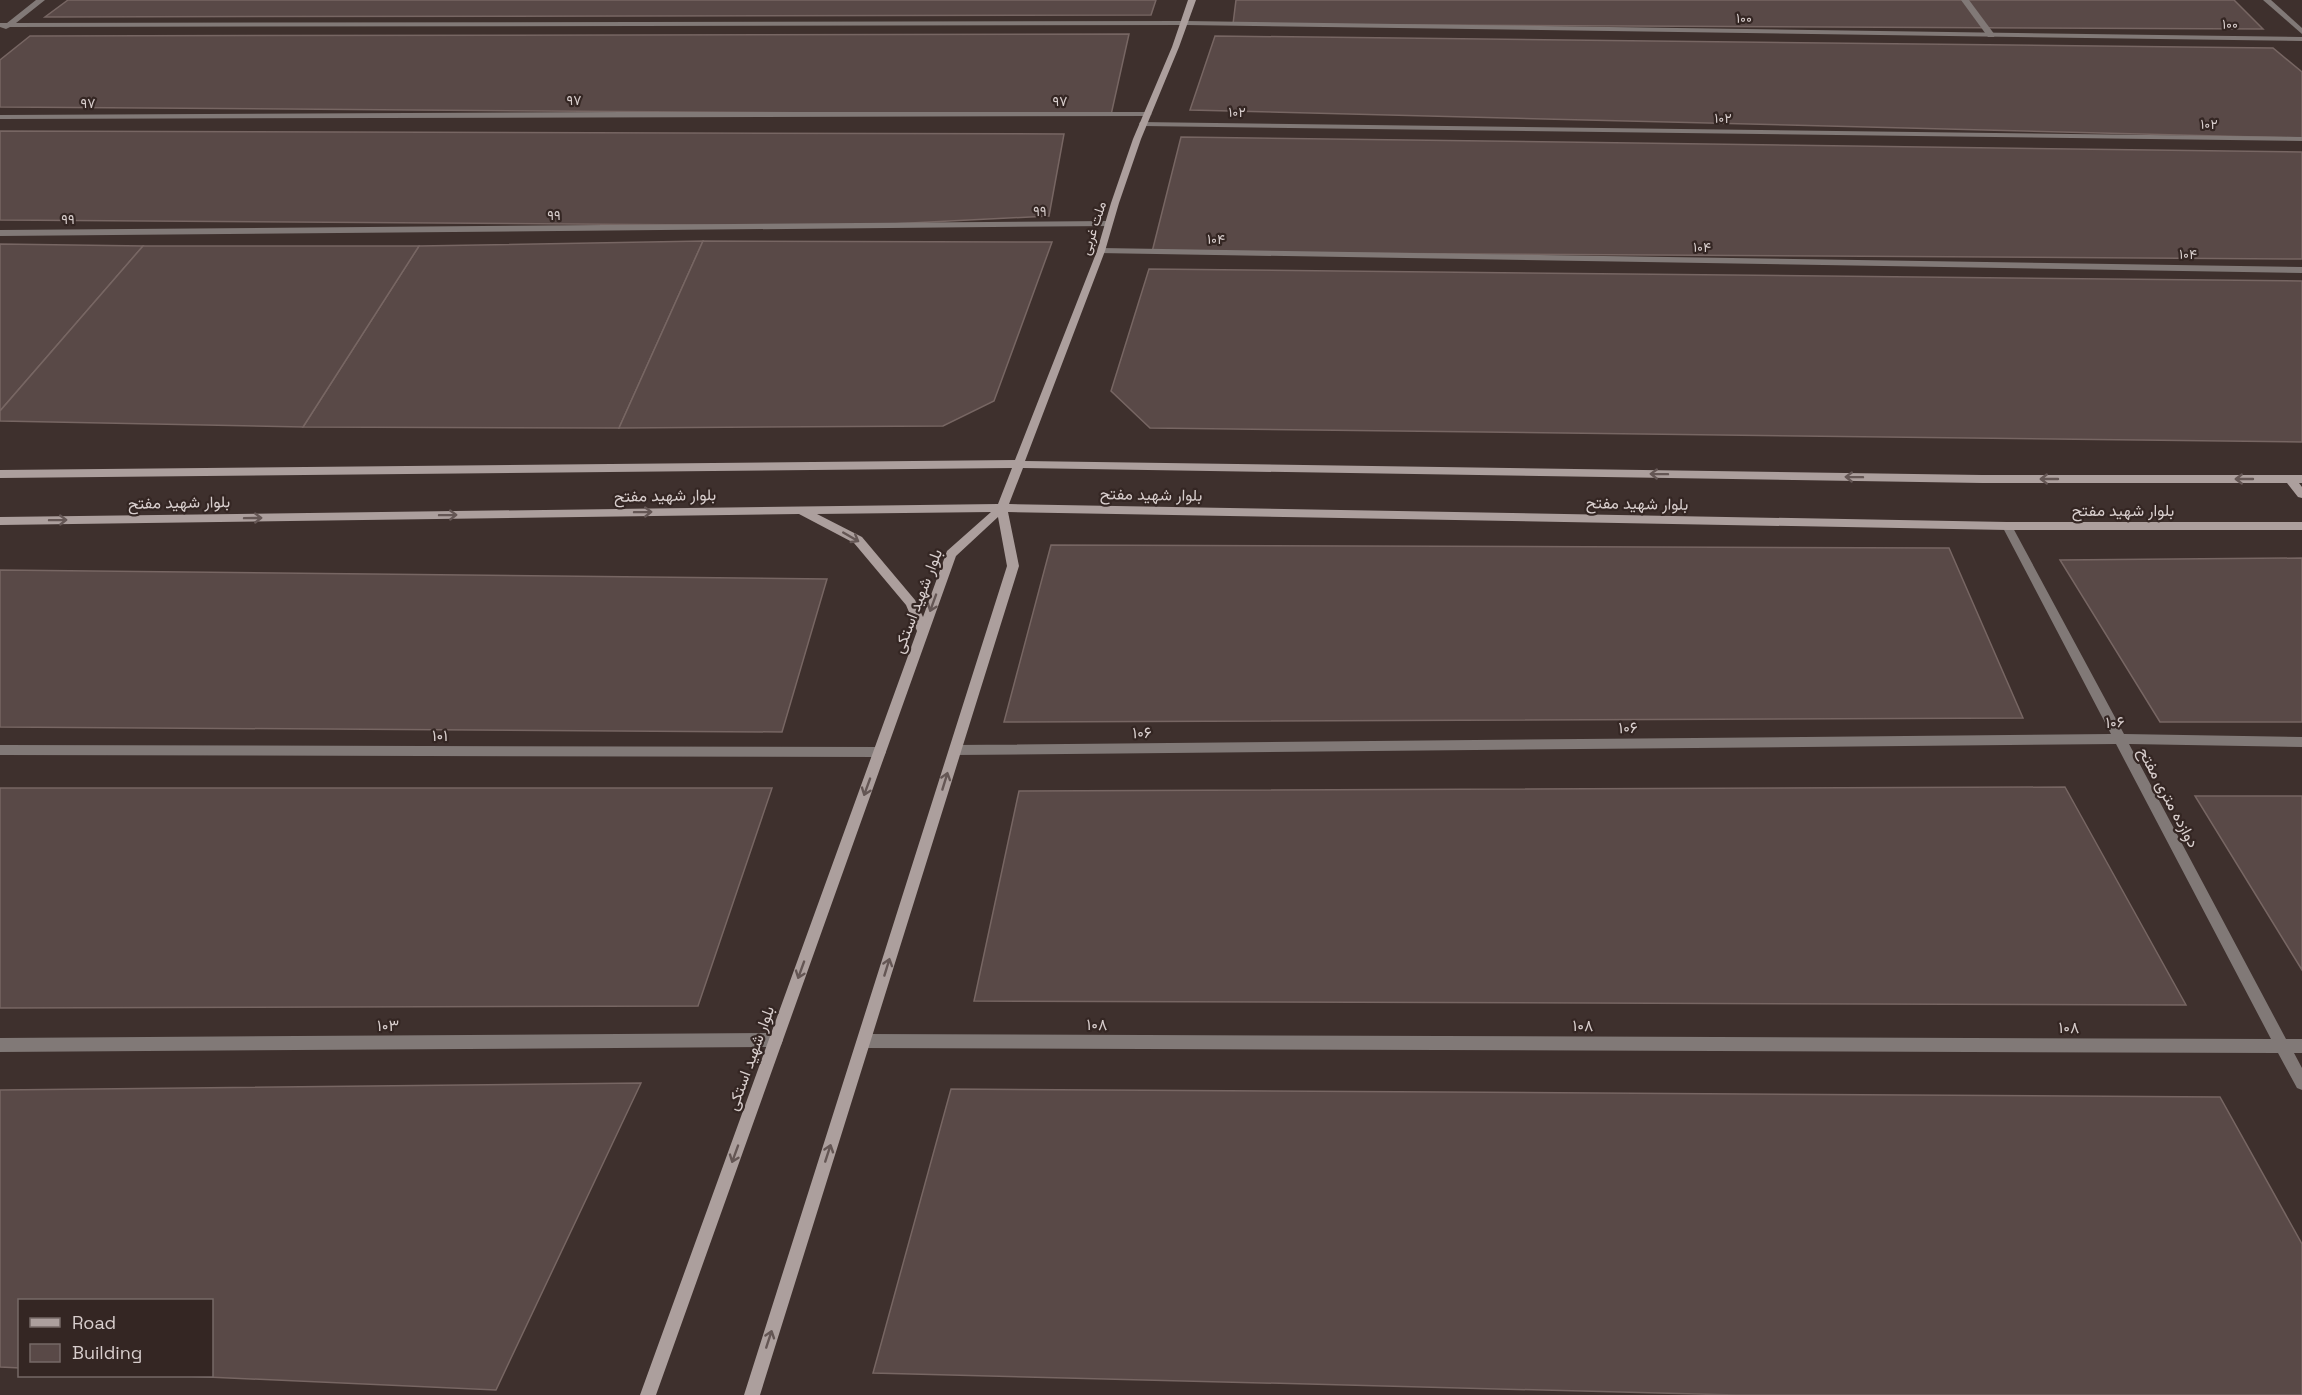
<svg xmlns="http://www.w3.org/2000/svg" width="2302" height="1395" viewBox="0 0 2302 1395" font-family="'Space Grotesk',Vazirmatn,sans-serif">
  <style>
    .building { fill: #594947; stroke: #776663; stroke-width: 1.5 }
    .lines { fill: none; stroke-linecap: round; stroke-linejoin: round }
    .service { fill: #817977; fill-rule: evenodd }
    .minor { fill: #817977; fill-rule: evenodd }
    .secondary { fill: #ac9f9d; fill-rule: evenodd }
    .oneway { stroke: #645654 }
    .labels { text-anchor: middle; stroke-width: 4.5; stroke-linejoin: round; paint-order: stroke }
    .far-street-label { font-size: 14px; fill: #d8cecd; stroke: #342623 }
    .street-label { font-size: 16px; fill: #d8cecd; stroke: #342623 }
  </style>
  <rect width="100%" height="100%" fill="#3e302d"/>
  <g class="building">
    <polygon points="68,0 1156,0 1151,15 45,17"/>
    <polygon points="1236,0 2234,0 2263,29 1233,24"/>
    <polygon points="1129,34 1111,115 0,107 0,60 30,36"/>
    <polygon points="1215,36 2273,48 2302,72 2302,138 1190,110"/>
    <polygon points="0,131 1064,134 1049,216 851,226 0,220"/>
    <polygon points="1181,137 2302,152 2302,259 1152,252"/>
    <polygon points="703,241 619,428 303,427 419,246"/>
    <polygon points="703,241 1052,242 994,401 943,426 619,428"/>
    <polygon points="0,244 143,246 0,411"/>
    <polygon points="143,246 419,246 303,427 0,421 0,411"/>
    <polygon points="1149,269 2302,281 2302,442 1150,428 1111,391"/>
    <polygon points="1051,545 1949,548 2023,718 1004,722"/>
    <polygon points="2302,558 2302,722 2160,722 2060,560"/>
    <polygon points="0,570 827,579 782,732 0,727"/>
    <polygon points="2065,787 2186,1005 974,1001 1019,791"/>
    <polygon points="0,788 772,788 698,1006 0,1008"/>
    <polygon points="2195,796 2302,796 2302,970"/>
    <polygon points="641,1083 496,1390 186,1376 212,1376 212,1300 20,1300 20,1368 0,1367 0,1090"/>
    <polygon points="951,1089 2220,1097 2302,1244 2302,1395 1736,1395 873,1373"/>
  </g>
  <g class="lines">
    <polygon class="service" points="1961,0 1969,0 1995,35 1994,37 1988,37"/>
    <g class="minor">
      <polygon points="36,0 45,0 16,23 1186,21 2302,37 2302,41 1186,25 10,27 6,29 0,27 0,23 7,23"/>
      <polygon points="2263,0 2271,0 2302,28 2302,34"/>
      <polygon points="624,112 1148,112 1152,114 1148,116 0,119 0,115"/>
      <polygon points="1140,122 2302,137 2302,141 1143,126 1139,124"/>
      <polygon points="1108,221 1111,222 1111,226 0,236 0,230"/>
      <polygon points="1101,248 2302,267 2302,273 1098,253 1098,249"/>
      <polygon points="2007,522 2012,526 2124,734 2302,737 2302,747 2129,744 2286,1039 2302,1039 2302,1053 2294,1053 2302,1068 2302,1090 2297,1088 2278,1053 864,1048 859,1046 857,1041 859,1036 864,1034 2271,1039 2116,744 955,755 951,754 949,750 951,746 955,745 2111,734 2002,526"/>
      <polygon points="0,745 880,747 884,748 886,752 884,756 880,757 0,755"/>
      <polygon points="776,1033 781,1035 783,1040 781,1045 776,1047 0,1052 0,1038"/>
    </g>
    <path class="secondary" d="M 1188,0 L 1196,0 L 1179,47 L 1141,139 L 1119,203 L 1105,251 L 1025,461 L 1982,475 L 2302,475 L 2302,483 L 2299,483 L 2302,487 L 2302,498 L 2298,497 L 2287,483 L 1982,483 L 1023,468 L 1009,504 L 2007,522 L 2302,522 L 2302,530 L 2007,530 L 1008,512 L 1019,566 L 760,1395 L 744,1395 L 1007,566 L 998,517 L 956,556 L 656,1395 L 640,1395 L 917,631 L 906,605 L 854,543 L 799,514 L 0,525 L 0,517 L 998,504 L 1012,468 L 0,478 L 0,470 L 1015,460 L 1097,251 L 1111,203 L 1133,139 L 1172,47 ZM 991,512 L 947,551 L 923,617 L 915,600 L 862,537 L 817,514 Z"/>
  </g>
  <defs><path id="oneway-shaft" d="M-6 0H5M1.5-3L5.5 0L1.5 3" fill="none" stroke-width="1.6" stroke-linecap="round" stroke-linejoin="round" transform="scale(1.5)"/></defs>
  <g class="oneway">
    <use href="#oneway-shaft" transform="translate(1659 474) rotate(-179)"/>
    <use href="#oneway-shaft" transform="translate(1854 477) rotate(-179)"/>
    <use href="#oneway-shaft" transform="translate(2049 479) rotate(-180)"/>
    <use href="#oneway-shaft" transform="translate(2244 479) rotate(-180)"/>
    <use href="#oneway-shaft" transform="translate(643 512) rotate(-1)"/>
    <use href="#oneway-shaft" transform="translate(448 515) rotate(-1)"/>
    <use href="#oneway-shaft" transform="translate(253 518) rotate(-1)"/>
    <use href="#oneway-shaft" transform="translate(58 520) rotate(-1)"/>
    <use href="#oneway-shaft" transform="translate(851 537) rotate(30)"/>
    <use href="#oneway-shaft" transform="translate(933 603) rotate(110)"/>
    <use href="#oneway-shaft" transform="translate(945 781) rotate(-73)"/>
    <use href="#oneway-shaft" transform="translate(867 787) rotate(110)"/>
    <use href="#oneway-shaft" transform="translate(887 967) rotate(-73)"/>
    <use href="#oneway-shaft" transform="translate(801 970) rotate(110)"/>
    <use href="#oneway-shaft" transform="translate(828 1153) rotate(-72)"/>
    <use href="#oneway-shaft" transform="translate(735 1154) rotate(110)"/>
    <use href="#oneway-shaft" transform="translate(769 1339) rotate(-72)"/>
  </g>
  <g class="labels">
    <g class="far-street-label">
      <text transform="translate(1744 18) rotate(1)" y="5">۱۰۰</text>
      <text transform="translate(2230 24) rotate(1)" y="5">۱۰۰</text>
      <text x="574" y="105">۹۷</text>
      <text x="1060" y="106">۹۷</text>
      <text x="88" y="108">۹۷</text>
      <text transform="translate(1237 112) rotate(1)" y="5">۱۰۲</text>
      <text transform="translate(1723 118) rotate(1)" y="5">۱۰۲</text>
      <text transform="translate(2209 124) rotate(1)" y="5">۱۰۲</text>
      <text transform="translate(1040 211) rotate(-1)" y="5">۹۹</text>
      <text x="554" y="220">۹۹</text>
      <text x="68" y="224">۹۹</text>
      <text transform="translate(1093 228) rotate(-72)" y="5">ملت غربی</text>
      <text transform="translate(1216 239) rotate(1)" y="5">۱۰۴</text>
      <text transform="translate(1702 247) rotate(1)" y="5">۱۰۴</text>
      <text transform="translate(2188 254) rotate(1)" y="5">۱۰۴</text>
    </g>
    <g class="street-label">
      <text transform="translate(1151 494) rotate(1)" y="6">بلوار شهید مفتح</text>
      <text transform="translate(665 495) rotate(-1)" y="6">بلوار شهید مفتح</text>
      <text transform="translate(179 502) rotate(-1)" y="6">بلوار شهید مفتح</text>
      <text transform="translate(1637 503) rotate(1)" y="6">بلوار شهید مفتح</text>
      <text x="2123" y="516">بلوار شهید مفتح</text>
      <text transform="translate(917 601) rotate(-69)" y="6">بلوار شهید استکی</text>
      <text x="2115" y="728">۱۰۶</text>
      <text transform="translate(1628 727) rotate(-1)" y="6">۱۰۶</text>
      <text transform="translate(1142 732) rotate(-1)" y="6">۱۰۶</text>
      <text x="440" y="741">۱۰۱</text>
      <text transform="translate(2169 797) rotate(62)" y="6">دوازده متری مفتح</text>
      <text x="1097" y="1030">۱۰۸</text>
      <text x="388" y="1031">۱۰۳</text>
      <text x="1583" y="1031">۱۰۸</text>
      <text x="2069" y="1033">۱۰۸</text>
      <text transform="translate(750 1058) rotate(-70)" y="6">بلوار شهید استکی</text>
    </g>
  </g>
  <rect x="18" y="1299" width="195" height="78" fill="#342623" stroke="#766967" stroke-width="1.5"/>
  <rect x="30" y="1318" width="30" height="9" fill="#ac9f9d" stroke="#766967" stroke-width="1.5"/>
  <text x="72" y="1329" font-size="18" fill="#d8cecd">Road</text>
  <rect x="30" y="1344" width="30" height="18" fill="#594947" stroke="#766967" stroke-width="1.5"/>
  <text x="72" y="1359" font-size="18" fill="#d8cecd">Building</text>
</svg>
